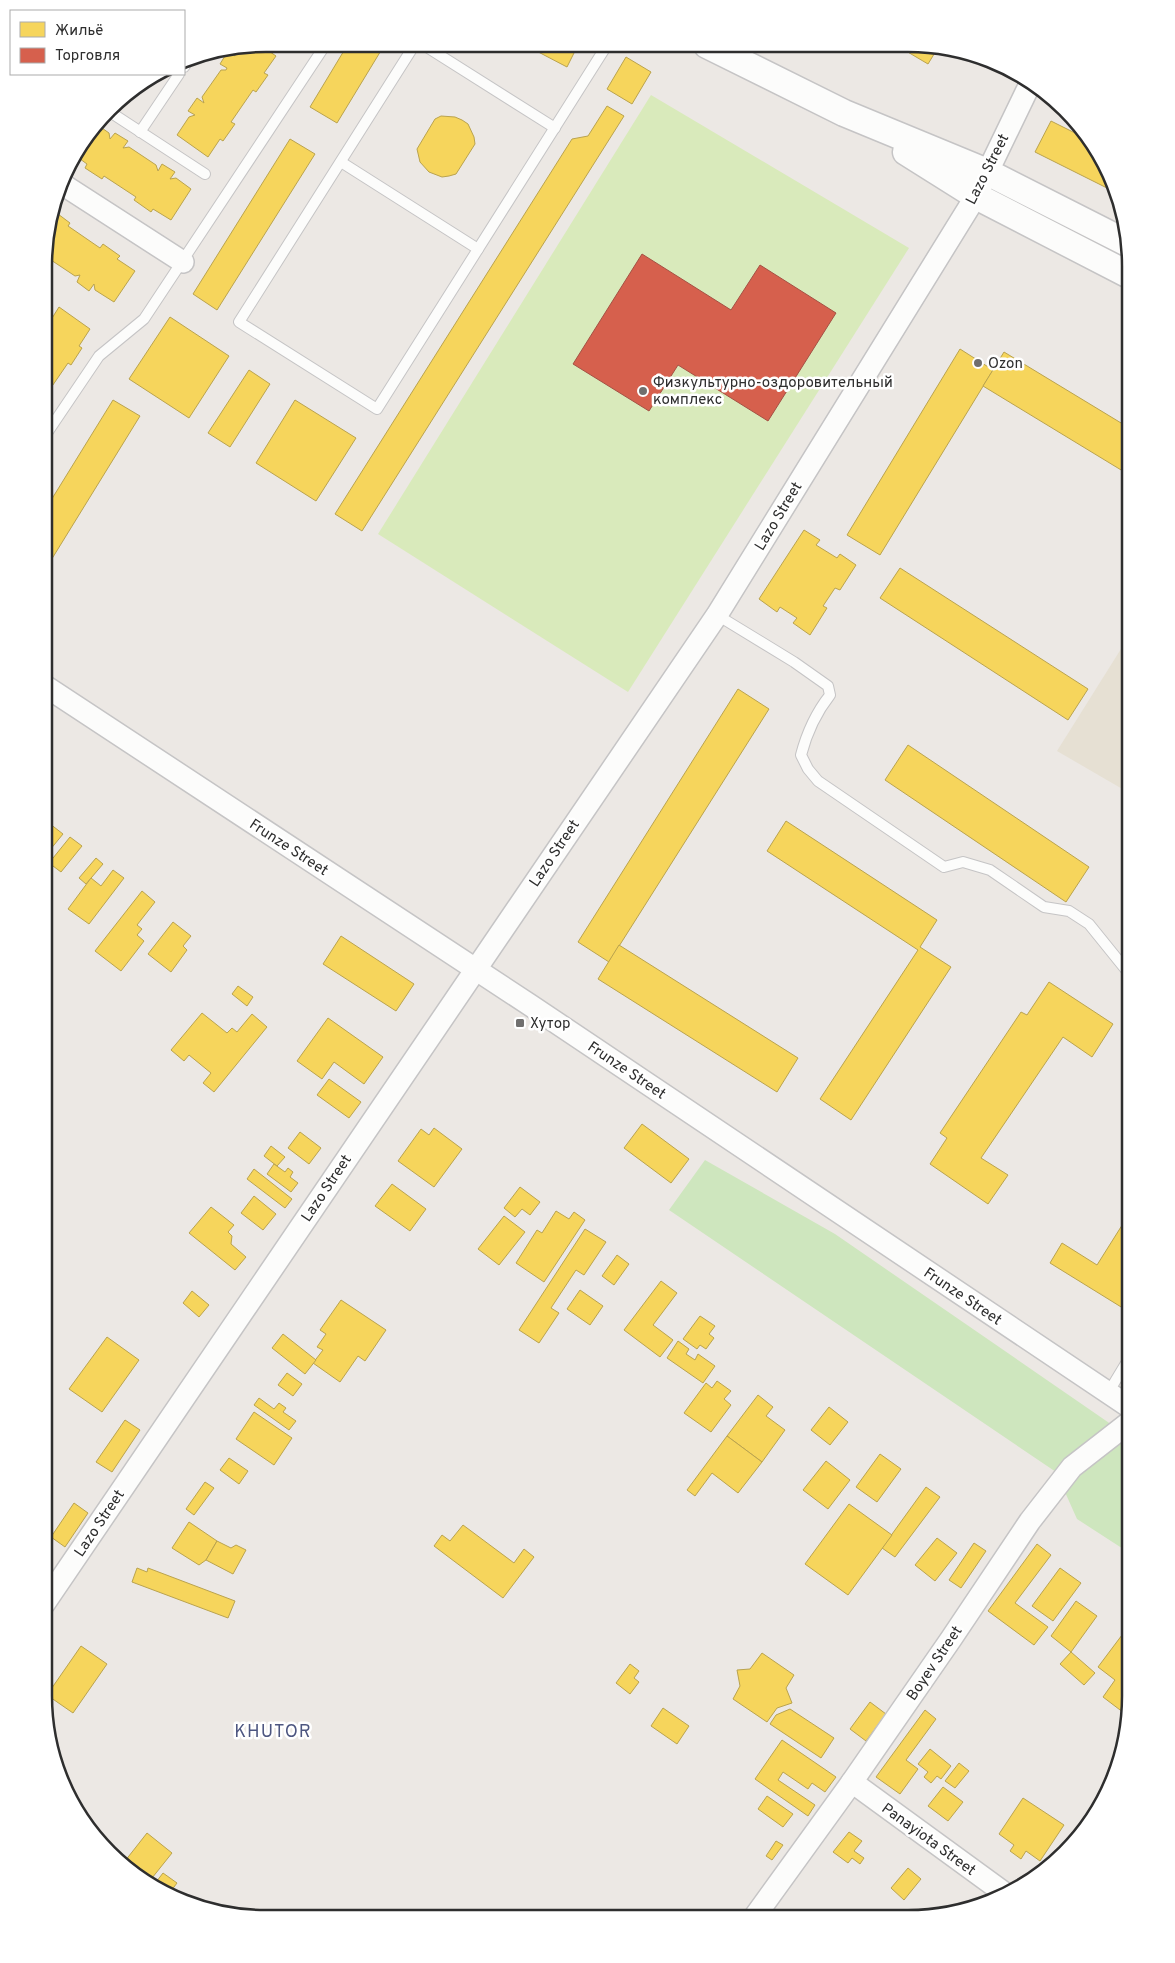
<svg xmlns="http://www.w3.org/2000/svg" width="1175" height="1963" viewBox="0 0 1175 1963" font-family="Overpass,sans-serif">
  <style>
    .education { fill: #e6e0d3 }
    .green { fill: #cee6be }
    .pitch { fill: #d9eabb }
    .homes { fill: #f6d55c; stroke: #baa34e }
    .shops { fill: #d6604d; stroke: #a45144 }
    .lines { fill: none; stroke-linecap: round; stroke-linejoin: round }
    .service-casing { stroke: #c5c4c5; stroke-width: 12 }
    .minor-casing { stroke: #c5c4c5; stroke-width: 24 }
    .tertiary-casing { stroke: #c5c4c5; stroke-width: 29 }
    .service { stroke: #fcfcfb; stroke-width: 10 }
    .minor { stroke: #fcfcfb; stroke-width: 21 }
    .tertiary { stroke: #fcfcfb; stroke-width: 26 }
    .poi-dot { fill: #706f6e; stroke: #fff; stroke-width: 2 }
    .labels { text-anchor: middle; stroke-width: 5; stroke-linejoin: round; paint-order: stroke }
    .street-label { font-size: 15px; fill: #2e2e2e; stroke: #fff }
    .poi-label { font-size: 15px; fill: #2e2e2e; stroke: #fff; text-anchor: start }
    .quarter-label { font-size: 18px; letter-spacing: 1px; fill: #4d5680; stroke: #fff }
    .rim { fill: none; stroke: #2e2e2e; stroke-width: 2.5 }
  </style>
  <rect width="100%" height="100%" fill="#ece8e4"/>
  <polygon class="education" points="1131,633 1131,794 1057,751"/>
  <polygon class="green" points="705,1160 835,1234 1131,1438 1131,1554 1077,1519 1056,1472 669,1210"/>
  <polygon class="pitch" points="651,95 909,248 628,692 378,534"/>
  <g class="homes">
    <polygon points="348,44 385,44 337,123 310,107"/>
    <polygon points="523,44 578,45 567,67"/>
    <polygon points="260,45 276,56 264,73 268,75 256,92 253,90 231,122 235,124 223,141 220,139 208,157 177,135 189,117 195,115 188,111 197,98 204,103 202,97 221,70 226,70 227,68 220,64 228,51 235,56 235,50"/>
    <polygon points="909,46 939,46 928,64 906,51"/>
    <polygon points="626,57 651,72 632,104 607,89"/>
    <polygon points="607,106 624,116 362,531 335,514 572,139 588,136"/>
    <polygon points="441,116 455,117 462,120 468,124 474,137 475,144 456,174 449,176 442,177 429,172 420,162 417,149 435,119"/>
    <polygon points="1051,121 1091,141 1114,182 1117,193 1035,152"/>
    <polygon points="99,126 109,133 110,139 115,133 128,141 123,148 129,147 156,165 158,171 162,164 175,172 170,179 176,178 191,189 171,220 153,209 151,212 134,200 136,197 104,176 102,179 85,168 87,164 76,156"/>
    <polygon points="290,139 315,154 217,310 193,294"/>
    <polygon points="54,211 70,223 68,226 100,248 103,244 120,256 117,259 135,271 114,302 95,290 94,284 89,291 77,282 80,275 75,276 48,258 48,253 46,253 46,238"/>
    <polygon points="59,307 90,329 79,346 82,348 71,365 68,363 46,395 49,397 45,403 46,326 51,327 49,323"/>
    <polygon points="170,317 229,356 189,418 129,379"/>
    <polygon points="960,349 993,370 880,555 847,535"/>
    <polygon points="1004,352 1131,429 1131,476 983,386"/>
    <polygon points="249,370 270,384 230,447 208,433"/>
    <polygon points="113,400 140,416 45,570 45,510"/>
    <polygon points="295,400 356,438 316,501 256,463"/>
    <polygon points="804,530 820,540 816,545 837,558 840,554 856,565 840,590 835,588 823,606 827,608 810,635 793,623 797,618 780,607 777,612 759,599"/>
    <polygon points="900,568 1088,689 1068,720 880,598"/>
    <polygon points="738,689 769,709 609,962 578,942"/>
    <polygon points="908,745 1089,867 1066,902 885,780"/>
    <polygon points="45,820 63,834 45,856"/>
    <polygon points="786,821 937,920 920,947 951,967 851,1120 820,1099 918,950 767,851"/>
    <polygon points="70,837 82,846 61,872 49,863"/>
    <polygon points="96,858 103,864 86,884 79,878"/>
    <polygon points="113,870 124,878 89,924 68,909 91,878 101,886"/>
    <polygon points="142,891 155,902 137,925 142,929 137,935 144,941 121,971 95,951"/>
    <polygon points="1131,915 1131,931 1123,926"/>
    <polygon points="173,922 191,936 183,946 187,950 171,972 148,954"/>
    <polygon points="341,936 414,984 396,1011 323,964"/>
    <polygon points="619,945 798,1058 777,1092 598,979"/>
    <polygon points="1049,982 1113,1024 1092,1057 1063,1037 981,1158 1008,1175 988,1204 930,1164 947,1138 940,1133 1021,1012 1027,1015"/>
    <polygon points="238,986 253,997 247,1006 232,994"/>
    <polygon points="202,1013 227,1033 232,1028 237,1032 252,1014 267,1027 214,1092 203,1083 211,1073 189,1055 184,1061 171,1050"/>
    <polygon points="328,1018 383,1057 364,1084 334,1062 322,1079 297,1061"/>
    <polygon points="329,1079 361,1102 349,1118 317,1095"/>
    <polygon points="642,1124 689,1159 671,1183 624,1148"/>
    <polygon points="434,1128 462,1149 434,1187 398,1161 421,1129 429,1135"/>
    <polygon points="300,1132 321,1148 309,1164 288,1148"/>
    <polygon points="271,1146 285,1157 277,1166 264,1156"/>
    <polygon points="274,1164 285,1172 288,1168 293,1172 290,1177 298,1183 291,1192 267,1174"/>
    <polygon points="254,1169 292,1199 285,1208 247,1179"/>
    <polygon points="392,1184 426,1209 410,1231 375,1206"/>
    <polygon points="520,1187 540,1202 530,1215 522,1209 515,1217 504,1208"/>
    <polygon points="254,1196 276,1214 263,1230 241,1213"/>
    <polygon points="211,1207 234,1225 228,1232 232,1236 231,1244 246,1257 235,1270 189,1233"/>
    <polygon points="556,1211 569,1219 574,1212 585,1220 544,1282 516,1263 537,1230 542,1233"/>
    <polygon points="1131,1211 1131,1303 1126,1310 1050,1263 1062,1243 1097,1265"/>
    <polygon points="504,1216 525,1232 499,1265 478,1249"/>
    <polygon points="585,1229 606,1242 584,1275 576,1270 551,1308 559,1313 539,1343 519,1330"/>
    <polygon points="617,1255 629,1264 614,1285 602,1276"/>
    <polygon points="661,1281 677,1293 653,1325 673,1340 660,1357 624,1330"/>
    <polygon points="580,1290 603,1306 590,1325 567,1309"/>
    <polygon points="192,1291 209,1305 199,1317 183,1303"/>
    <polygon points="341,1300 386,1330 365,1361 358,1356 340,1382 313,1363 323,1350 317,1347 326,1334 320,1330"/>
    <polygon points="700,1316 715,1326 709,1334 714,1338 706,1349 700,1345 697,1349 683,1339"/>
    <polygon points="283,1334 316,1360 305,1374 272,1348"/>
    <polygon points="107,1337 139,1360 102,1412 69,1389"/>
    <polygon points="678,1341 689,1349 686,1354 695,1360 698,1354 715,1366 703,1383 667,1358"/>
    <polygon points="287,1373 302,1384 293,1396 278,1385"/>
    <polygon points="717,1381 731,1391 724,1399 731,1405 711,1432 684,1413 706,1383 712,1388"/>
    <polygon points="758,1395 773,1407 766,1416 785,1430 762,1462 727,1436"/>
    <polygon points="259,1398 274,1409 279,1403 286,1408 283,1412 296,1421 289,1430 254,1405"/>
    <polygon points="829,1407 848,1422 830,1445 811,1430"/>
    <polygon points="254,1412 292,1438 274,1465 236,1439"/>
    <polygon points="125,1420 140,1430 112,1472 96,1462"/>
    <polygon points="727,1436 762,1462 738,1493 712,1473 695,1496 687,1490"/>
    <polygon points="880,1454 901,1469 877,1502 856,1487"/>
    <polygon points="229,1458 248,1471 239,1484 220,1470"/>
    <polygon points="826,1461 850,1480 828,1509 803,1490"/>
    <polygon points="205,1482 214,1488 194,1515 186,1509"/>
    <polygon points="926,1487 940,1497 895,1557 882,1548"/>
    <polygon points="74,1503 88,1513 65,1547 51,1537"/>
    <polygon points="849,1504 892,1535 848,1595 805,1564"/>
    <polygon points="189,1522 217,1541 206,1560 199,1565 172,1548"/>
    <polygon points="463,1525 514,1563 524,1549 534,1557 503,1598 434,1546 442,1535 450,1541"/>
    <polygon points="44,1532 51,1537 44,1546"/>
    <polygon points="937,1538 957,1553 935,1581 915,1565"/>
    <polygon points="217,1541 231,1548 236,1545 246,1550 233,1574 206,1560"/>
    <polygon points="974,1543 986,1551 961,1588 949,1580"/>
    <polygon points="1037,1544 1051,1555 1015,1603 1048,1627 1034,1645 988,1611"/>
    <polygon points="137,1568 147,1572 148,1568 235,1601 228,1618 132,1582"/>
    <polygon points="1060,1568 1081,1583 1053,1621 1032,1606"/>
    <polygon points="1076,1601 1097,1616 1071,1652 1051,1636"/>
    <polygon points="1131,1623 1131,1711 1128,1716 1103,1697 1115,1680 1098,1667"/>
    <polygon points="81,1646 107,1664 73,1713 47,1695"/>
    <polygon points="1071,1652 1095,1673 1084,1685 1060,1664"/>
    <polygon points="762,1653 794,1675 786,1688 792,1703 777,1708 767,1722 733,1699 740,1686 737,1670 750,1669"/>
    <polygon points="630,1664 639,1671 634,1678 639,1682 630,1694 616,1683"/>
    <polygon points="870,1702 886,1714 866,1741 850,1729"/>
    <polygon points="663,1708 689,1726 677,1744 651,1726"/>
    <polygon points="790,1709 834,1738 821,1758 770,1724 776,1715"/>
    <polygon points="925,1710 936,1719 906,1760 918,1769 900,1794 876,1777"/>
    <polygon points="782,1740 836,1777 825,1792 812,1783 808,1789 783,1772 778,1780 815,1805 808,1816 755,1779"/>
    <polygon points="930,1749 951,1766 941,1779 937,1776 931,1783 924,1777 928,1772 918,1764"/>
    <polygon points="959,1763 969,1771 955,1788 945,1781"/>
    <polygon points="943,1787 963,1802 948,1821 928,1806"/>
    <polygon points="767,1796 793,1814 783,1827 758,1809"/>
    <polygon points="1023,1798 1064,1825 1040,1861 1026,1851 1021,1859 1010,1851 1014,1845 999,1834"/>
    <polygon points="849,1832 862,1841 854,1851 864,1858 860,1864 852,1858 848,1863 833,1852"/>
    <polygon points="147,1833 172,1853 148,1883 135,1876 132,1866 125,1861"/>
    <polygon points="776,1841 783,1845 772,1860 766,1856"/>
    <polygon points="908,1868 921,1879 904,1900 891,1888"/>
    <polygon points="163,1873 177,1883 168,1895 153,1886"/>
  </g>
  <polygon class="shops" points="642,254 731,310 760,265 836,313 768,421 678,365 649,411 573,364"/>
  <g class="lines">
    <g class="service-casing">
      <g id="service">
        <polyline points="415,44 239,322 377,409 607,45"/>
        <polyline points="422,44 555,128"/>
        <polyline points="184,67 189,59"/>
        <polyline points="110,112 205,174"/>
        <polyline points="140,132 179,74"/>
        <polyline points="341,162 478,249"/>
        <polyline points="45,436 99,356 144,319 326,44"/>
        <path d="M 717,615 L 794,662 L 828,686 L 830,695 C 815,714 807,732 801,755 L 808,769 L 818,781 L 944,867 L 963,862 L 990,870 L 1044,907 L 1069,911 L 1089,924 L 1131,976"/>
        <polyline points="1108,1393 1131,1355"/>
      </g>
    </g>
    <g class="minor-casing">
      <g id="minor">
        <polyline points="62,184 183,262"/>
        <polyline points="45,686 530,1005 1131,1408"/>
        <polyline points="44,1604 717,615 976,196 1031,82"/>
        <polyline points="852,1782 1007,1895"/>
        <polyline points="753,1919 852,1782 951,1639 1030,1521 1072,1467 1131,1421"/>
      </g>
    </g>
    <g class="tertiary-casing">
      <g id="tertiary">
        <polyline points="707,45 844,113 987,172 1127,243"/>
        <polyline points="906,152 976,196 1131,276"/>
      </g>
    </g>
    <use href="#service" class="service"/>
    <use href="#minor" class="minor"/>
    <use href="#tertiary" class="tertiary"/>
  </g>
  <g class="poi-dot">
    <circle cx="978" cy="363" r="5"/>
    <circle cx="643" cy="391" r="5"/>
    <rect x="515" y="1018" width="10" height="10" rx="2.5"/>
  </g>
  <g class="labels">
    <g class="street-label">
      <text transform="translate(987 169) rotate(-63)" y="5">Lazo Street</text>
      <text transform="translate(778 516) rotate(-59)" y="5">Lazo Street</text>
      <text transform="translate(289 847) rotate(33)" y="5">Frunze Street</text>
      <text transform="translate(554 853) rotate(-56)" y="5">Lazo Street</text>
      <text transform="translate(627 1070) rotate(34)" y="5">Frunze Street</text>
      <text transform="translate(326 1188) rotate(-56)" y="5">Lazo Street</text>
      <text transform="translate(963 1296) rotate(34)" y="5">Frunze Street</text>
      <text transform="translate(99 1523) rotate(-56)" y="5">Lazo Street</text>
      <text transform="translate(934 1663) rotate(-56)" y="5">Boyev Street</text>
      <text transform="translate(929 1839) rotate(36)" y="5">Panayiota Street</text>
    </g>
    <g class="poi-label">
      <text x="988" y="368">Ozon</text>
      <text x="653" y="387">Физкультурно-оздоровительный<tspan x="653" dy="17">комплекс</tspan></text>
      <text x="530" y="1028">Хутор</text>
    </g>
    <g class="quarter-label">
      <text x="273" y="1737">KHUTOR</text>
    </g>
  </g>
  <path d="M0 0H1175V1963H0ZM266 52H908A214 214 0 0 1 1122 266V1696A214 214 0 0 1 908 1910H266A214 214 0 0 1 52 1696V266A214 214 0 0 1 266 52Z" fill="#fff" fill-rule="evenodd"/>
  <path class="rim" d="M266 52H908A214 214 0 0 1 1122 266V1696A214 214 0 0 1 908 1910H266A214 214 0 0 1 52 1696V266A214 214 0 0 1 266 52Z"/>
  <rect x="10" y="10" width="175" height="65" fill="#ffffff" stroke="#ababab"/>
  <rect x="20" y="22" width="25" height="15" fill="#f6d55c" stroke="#ababab"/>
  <text x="55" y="35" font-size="15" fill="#2e2e2e">Жильё</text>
  <rect x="20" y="48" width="25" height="15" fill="#d6604d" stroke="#ababab"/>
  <text x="55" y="60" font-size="15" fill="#2e2e2e">Торговля</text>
</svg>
